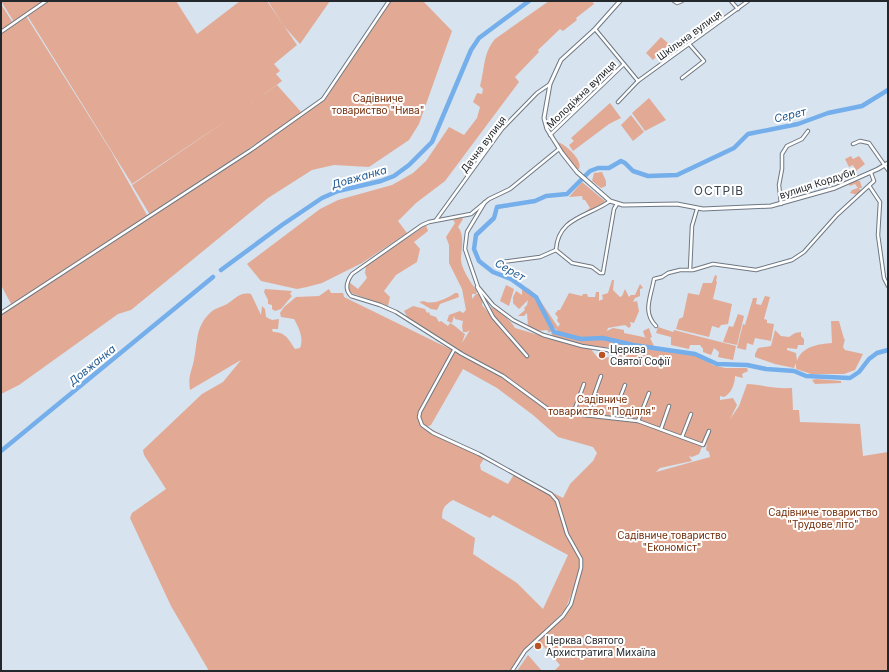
<svg xmlns="http://www.w3.org/2000/svg" width="889" height="672" viewBox="0 0 889 672" font-family="Inter,sans-serif">
  <style>
    .green { fill: #e2aa94; fill-rule: evenodd }
    .lines { fill: none; stroke-linecap: round; stroke-linejoin: round }
    .river { stroke: #74aeeb; stroke-width: 4.5 }
    .minor-casing { stroke: #6e7883; stroke-width: 4.5 }
    .tertiary-casing { stroke: #6e7883; stroke-width: 5 }
    .minor { stroke: #fff; stroke-width: 2.5 }
    .tertiary { stroke: #fff; stroke-width: 3 }
    .poi-dot { fill: #b95326; stroke: #fff; stroke-width: 1.5 }
    .labels { text-anchor: middle; stroke-width: 4; stroke-linejoin: round; paint-order: stroke }
    .street-label { font-size: 10px; fill: #23282c; stroke: #fff }
    .park-label { font-size: 10px; fill: #722a06; stroke: #fff }
    .poi-label { font-size: 10px; fill: #23282c; stroke: #fff; text-anchor: start }
    .water-label { font-size: 11px; font-style: italic; fill: #1e5991; stroke: #fff }
    .quarter-label { font-size: 12px; letter-spacing: 1px; fill: #3c454f; stroke: #fff }
  </style>
  <rect width="100%" height="100%" fill="#d7e3ef"/>
  <g class="green">
    <polygon points="1,1 45,1 14,22"/>
    <polygon points="47,1 176,1 197,34 240,1 267,1 297,45 274,64 280,71 276,74 282,81 251,104 277,85 302,113 150,215 132,185 233,116 132,184 27,15"/>
    <polygon points="268,1 330,1 300,44 283,25"/>
    <polygon points="391,1 423,1 452,31 419,124 409,140 369,167 334,165 312,170 268,198 131,310 118,314 19,385 1,394 1,314 274,135 326,98"/>
    <path d="M 549,1 L 592,1 L 594,4 L 576,18 L 577,20 L 563,31 L 560,29 L 538,50 L 539,52 L 515,77 L 519,82 L 445,181 L 416,203 L 398,221 L 407,233 L 362,263 L 322,283 L 307,287 L 297,289 L 261,281 L 247,264 L 320,209 L 338,200 L 392,185 L 413,173 L 426,161 L 449,127 L 464,135 L 477,118 L 480,107 L 473,102 L 477,93 L 482,94 L 483,89 L 480,86 C 485,68 483,53 495,39 Z"/>
    <polygon points="1,4 13,23 1,31"/>
    <polygon points="26,16 111,151 148,217 11,304 1,285 1,33"/>
    <polygon points="661,37 669,44 653,60 646,53"/>
    <polygon points="649,98 666,120 645,131 632,113"/>
    <polygon points="610,103 621,118 609,124 573,151 569,145 574,141 571,138"/>
    <polygon points="631,115 644,132 633,141 621,125"/>
    <path d="M 558,142 C 566,145 583,160 579,169 L 572,169 L 561,154 L 556,143 Z"/>
    <polygon points="851,156 853,159 859,156 865,164 856,171 853,165 849,167 845,159"/>
    <polygon points="602,172 606,181 606,186 601,188 592,181 594,173"/>
    <polygon points="855,181 860,181 862,188 859,188 861,191 858,195 850,193 852,190 858,188 855,184 850,186 848,183"/>
    <polygon points="582,182 606,202 586,213 585,212 590,208 585,200 583,200 582,196 569,197"/>
    <path d="M 459,217 L 463,219 L 458,227 C 465,235 461,250 461,260 C 462,270 471,283 477,291 L 476,294 L 472,294 L 472,299 L 476,294 L 479,294 L 483,299 L 482,305 L 506,333 L 494,319 L 490,307 C 497,308 511,321 515,328 L 562,342 L 590,348 L 598,358 L 614,357 L 631,363 L 635,358 L 615,356 L 616,348 C 594,347 574,344 553,337 L 551,333 L 552,332 L 556,334 L 560,333 L 551,325 L 535,297 L 527,287 L 537,296 L 558,327 L 560,324 L 557,321 L 558,317 L 555,314 L 558,310 L 560,310 L 569,293 L 582,296 L 583,294 L 587,294 L 588,297 L 595,297 L 596,292 L 599,292 L 599,301 L 603,299 L 602,295 L 608,293 L 612,280 L 614,280 L 613,290 L 620,297 L 622,296 L 625,289 L 629,297 L 631,295 L 635,295 L 640,284 L 643,288 L 640,289 L 640,296 L 635,298 L 633,302 L 637,301 L 639,311 L 634,323 L 630,322 L 631,326 L 629,328 L 625,325 C 623,325 609,328 608,328 L 607,331 L 613,328 L 624,330 L 624,333 L 648,338 L 645,337 L 643,331 L 649,328 L 652,337 L 650,338 L 654,346 L 651,347 L 644,345 L 632,345 L 697,356 L 713,365 L 725,368 L 747,368 L 748,371 L 742,374 L 743,378 L 735,376 C 735,384 731,394 724,397 L 720,396 L 720,400 L 733,398 L 737,405 L 730,419 L 739,406 L 747,384 C 763,385 776,389 792,388 L 793,410 L 799,410 L 800,422 L 860,424 L 863,456 L 888,452 L 888,671 L 554,671 L 560,665 L 538,640 L 566,613 L 581,570 L 565,610 L 539,637 L 510,671 L 209,671 L 171,606 L 130,518 L 132,513 L 166,489 L 144,455 L 143,450 L 202,394 L 223,382 L 241,360 L 190,390 C 188,375 191,374 194,360 C 198,341 195,327 211,312 C 215,308 222,307 227,304 C 237,298 239,292 251,294 L 261,315 L 262,306 L 265,309 L 266,317 L 272,320 L 279,319 L 278,329 L 272,329 L 273,332 C 285,331 289,340 295,349 L 300,348 C 304,338 299,328 294,319 L 281,317 L 280,313 L 284,307 L 296,297 L 319,296 L 329,289 L 331,293 L 343,293 L 344,297 L 454,351 L 444,341 L 408,318 L 404,311 L 413,306 L 425,309 L 427,313 L 429,312 L 430,315 L 436,317 L 439,322 L 441,321 L 448,326 L 450,323 C 456,326 460,331 465,334 L 462,343 L 470,330 L 467,332 L 463,332 L 462,326 L 463,321 L 455,319 L 454,316 L 452,323 L 447,321 L 449,315 L 460,311 L 463,313 L 466,310 L 462,289 L 449,263 L 449,245 L 446,237 L 455,223 L 453,220 ZM 463,369 L 497,388 L 533,415 L 558,437 L 593,447 L 597,453 L 593,461 L 570,484 L 563,498 L 515,473 L 508,484 L 481,470 L 480,465 L 485,457 L 427,427 L 431,425 ZM 707,444 L 706,450 L 709,452 L 710,457 L 656,472 L 660,468 L 692,461 L 689,456 L 692,457 L 699,454 L 702,447 L 705,447 ZM 453,500 L 490,518 L 493,515 L 568,555 L 543,609 L 517,583 L 473,554 L 475,538 L 442,518 C 442,508 445,505 453,500 Z"/>
    <polygon points="426,225 428,231 414,242 420,249 417,262 396,275 384,291 390,297 388,306 351,293 348,288 349,282 358,289 367,278 365,273 366,265"/>
    <polygon points="715,275 717,276 716,281 717,282 713,299 732,304 728,324 721,325 719,328 712,326 709,337 676,329 679,319 683,317 688,293 699,295 703,283 712,283"/>
    <polygon points="506,285 514,289 509,306 500,301"/>
    <polygon points="265,289 292,291 290,294 292,296 281,309 275,311 272,309 272,305 268,304 268,300 264,292"/>
    <path d="M 522,289 C 535,292 546,319 552,330 L 549,333 L 547,330 L 537,331 L 528,327 L 527,313 L 524,316 L 518,316 L 525,310 L 524,308 L 527,305 L 528,300 L 519,309 L 513,303 L 513,297 L 516,291 L 522,295 Z"/>
    <path d="M 455,293 L 458,293 L 459,297 L 440,304 L 437,310 L 431,309 L 419,302 L 424,301 C 432,306 448,298 455,293 Z"/>
    <polygon points="765,296 770,297 764,319 767,320 767,323 774,324 771,341 755,338 753,345 747,343 746,350 737,348 743,324 745,325 753,298 757,298 756,304 761,305"/>
    <polygon points="738,314 744,316 737,345 723,342 729,326 733,327"/>
    <path d="M 831,321 L 839,321 L 844,339 L 845,339 L 843,347 L 845,350 L 863,354 L 855,370 L 844,374 L 811,374 L 796,369 L 796,363 L 794,368 L 775,364 L 755,357 L 755,354 L 758,348 L 771,346 L 775,330 L 781,336 L 789,337 L 795,333 L 801,332 L 801,336 L 804,339 L 804,345 L 798,345 L 797,349 L 787,348 L 787,350 L 796,353 L 797,361 C 802,346 819,344 832,343 Z"/>
    <polygon points="658,327 673,332 674,330 736,346 733,360 718,357 719,352 714,348 711,355 703,352 703,349 700,345 690,345 689,349 671,345 671,337 656,333"/>
    <polygon points="816,379 841,381 841,383 815,384 812,380"/>
    <polygon points="528,655 542,671 517,671"/>
  </g>
  <g class="lines">
    <g class="river">
      <polyline points="888,90 862,106 828,113 798,124 748,134 734,148 677,175 648,176 633,171 625,163 621,161 609,168 598,168 590,171 567,194 546,196 535,201 497,207 494,218 476,235 474,249 479,261 493,272 511,279 536,297 554,332 581,339 603,338 633,345 695,354 717,364 747,365 766,369 794,371 806,376 850,378 859,372 869,359 877,353 888,350"/>
      <polyline points="221,270 282,225 322,198 338,191 381,181 394,176 409,165 432,142 471,50 479,38 529,1"/>
      <polyline points="1,451 213,277"/>
    </g>
    <g class="minor-casing">
      <g id="minor">
        <polyline points="674,1 677,3 682,1"/>
        <polyline points="731,1 738,9"/>
        <polyline points="595,29 638,81"/>
        <polyline points="1,32 46,1"/>
        <polyline points="682,78 704,61 690,45"/>
        <polyline points="618,102 638,81 748,1"/>
        <polyline points="550,135 624,64"/>
        <polyline points="853,144 860,141 869,143 888,170"/>
        <path d="M 559,149 L 510,189 L 489,199 L 471,214 L 429,222 L 422,225 L 352,274 C 347,281 344,289 351,296 L 380,305 L 396,312 L 462,354 L 503,376 L 548,409 L 566,413 L 638,421 L 703,445 L 709,431"/>
        <polyline points="870,187 880,202 878,235 884,278 888,286"/>
        <path d="M 610,201 C 588,217 558,217 556,250 L 572,263 L 592,267 L 600,273 L 603,273 L 614,209 L 617,204"/>
        <polyline points="485,202 467,232 465,249 478,287 493,305 513,320 543,335 582,346 608,350 612,353"/>
        <polyline points="781,204 779,185 782,169 782,154 787,146 802,139 808,131"/>
        <polyline points="436,220 502,129 537,93 550,84"/>
        <polyline points="502,262 540,257 556,250"/>
        <polyline points="690,270 692,226 697,209"/>
        <polyline points="477,287 493,317 527,356"/>
        <polyline points="1,313 251,150 323,99 389,1"/>
        <path d="M 656,326 C 642,312 651,297 654,279 L 662,277 L 668,273 L 680,270 L 693,270 L 713,264 L 756,270 L 792,260 L 804,252 L 837,215 L 874,181 L 871,173"/>
        <polyline points="454,350 420,412 419,417 422,425 433,433 479,454 551,494 557,501 567,534 581,559 581,568 571,604 563,616 525,651 512,671"/>
        <polyline points="573,414 584,384"/>
        <polyline points="587,415 601,376"/>
        <polyline points="612,418 625,385"/>
        <polyline points="638,421 649,393"/>
        <polyline points="661,429 669,406"/>
        <polyline points="682,437 691,414"/>
      </g>
    </g>
    <g class="tertiary-casing">
      <polyline id="tertiary" points="620,1 595,29 561,60 550,84 544,118 547,129 562,153 577,172 610,201 623,205 677,204 703,209 771,206 835,188 878,169 888,163"/>
    </g>
    <use href="#minor" class="minor"/>
    <use href="#tertiary" class="tertiary"/>
  </g>
  <g class="poi-dot">
    <circle cx="602" cy="355" r="4"/>
    <circle cx="538" cy="646" r="4"/>
  </g>
  <g class="labels">
    <g class="street-label">
      <text transform="translate(689 35) rotate(-36)" y="4">Шкільна вулиця</text>
      <text transform="translate(581 94) rotate(-44)" y="4">Молодіжна вулиця</text>
      <text transform="translate(483 144) rotate(-53)" y="4">Дачна вулиця</text>
      <text transform="translate(817 183) rotate(-18)" y="4">вулиця Кордуби</text>
    </g>
    <g class="park-label">
      <text x="378" y="102">Садівниче<tspan x="378" dy="12">товариство "Нива"</tspan></text>
      <text x="602" y="403">Садівниче<tspan x="602" dy="12">товариство "Поділля"</tspan></text>
      <text x="823" y="516">Садівниче товариство<tspan x="823" dy="12">"Трудове літо"</tspan></text>
      <text x="672" y="539">Садівниче товариство<tspan x="672" dy="12">"Економіст"</tspan></text>
    </g>
    <g class="poi-label">
      <text x="610" y="353">Церква<tspan x="610" dy="12">Святої Софії</tspan></text>
      <text x="546" y="644">Церква Святого<tspan x="546" dy="12">Архистратига Михаїла</tspan></text>
    </g>
    <g class="water-label">
      <text transform="translate(790 115) rotate(-14)" y="4">Серет</text>
      <text transform="translate(359 177) rotate(-16)" y="4">Довжанка</text>
      <text transform="translate(510 270) rotate(30)" y="4">Серет</text>
      <text transform="translate(92 365) rotate(-39)" y="4">Довжанка</text>
    </g>
    <g class="quarter-label">
      <text x="719" y="195">ОСТРІВ</text>
    </g>
  </g>
  <rect width="889" height="672" fill="none" stroke="#23282c" stroke-width="4"/>
</svg>
